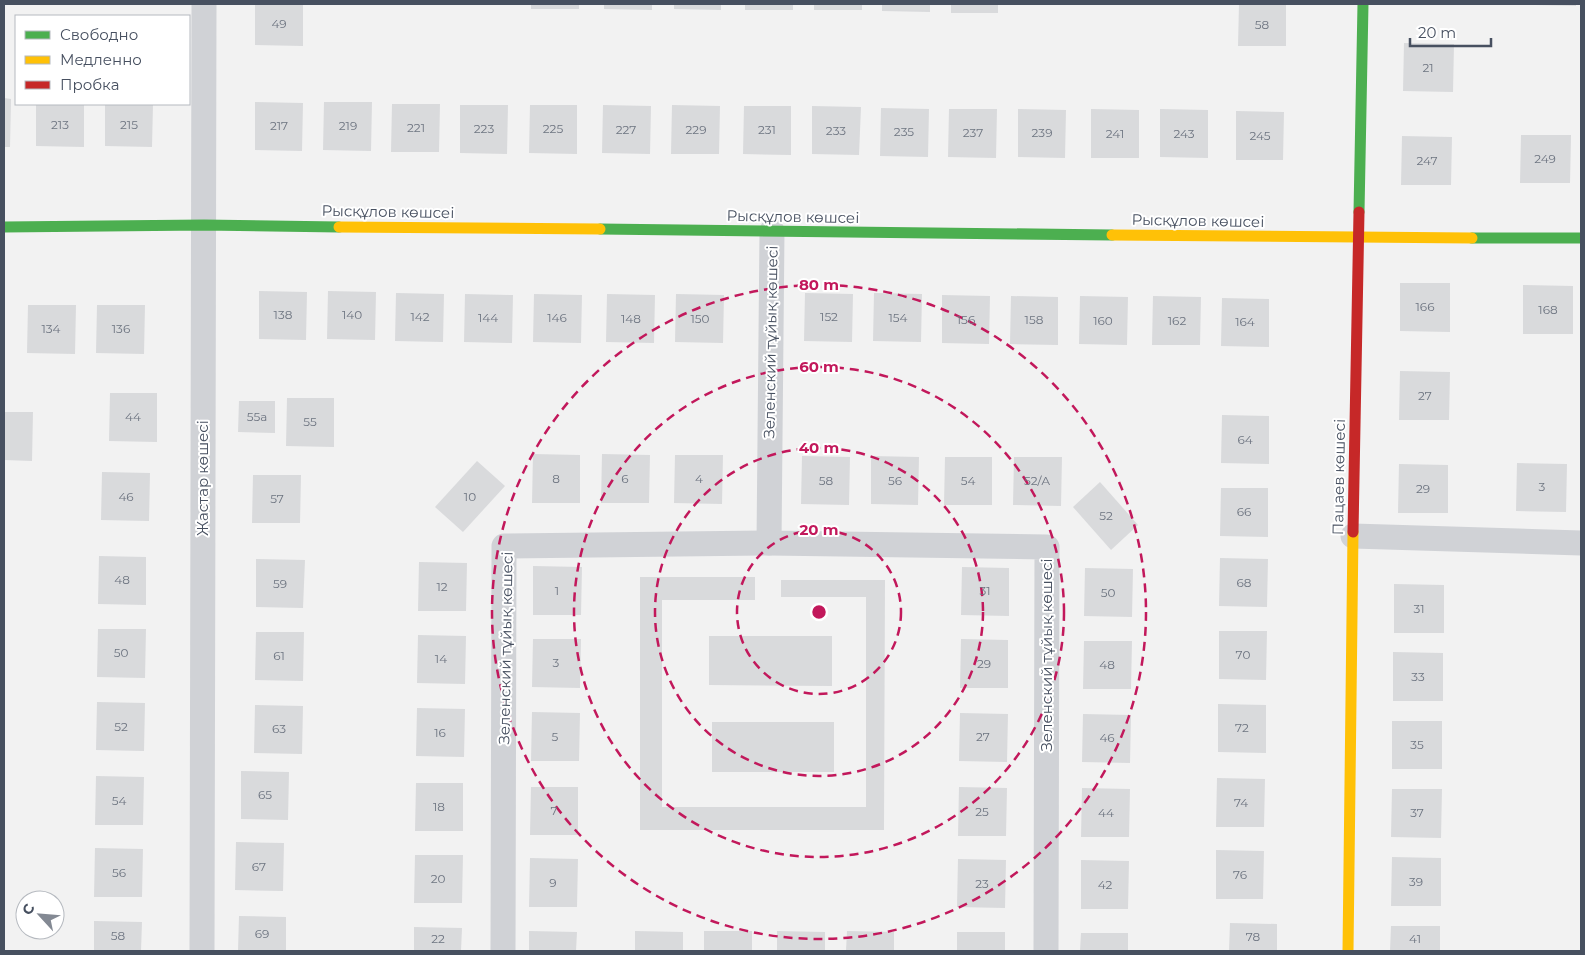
<svg xmlns="http://www.w3.org/2000/svg" width="1585" height="955" viewBox="0 0 1585 955" font-family="Montserrat,sans-serif">
  <style>
    .building { fill: #d9dadc }
    .lines { fill: none; stroke-linecap: round; stroke-linejoin: round }
    .street { stroke: #d0d2d6; stroke-width: 25 }
    .fast { stroke: #4caf50; stroke-width: 11 }
    .slow { stroke: #ffc107; stroke-width: 11 }
    .jam { stroke: #c62828; stroke-width: 11 }
    .ring { fill: none; stroke: #c2185b; stroke-width: 2.5; stroke-dasharray: 9 6 }
    .labels { text-anchor: middle; stroke-width: 4; stroke-linejoin: round; paint-order: stroke }
    .number-label { font-size: 12px; fill: #6d7480 }
    .street-label { font-size: 15px; fill: #475060; stroke: #fff }
    .centre { fill: #c2185b; stroke: #fff; stroke-width: 2.5 }
    .ring-label { font-size: 15px; text-anchor: middle; font-weight: bold; fill: #c2185b; stroke: #fff; stroke-width: 4; stroke-linejoin: round; paint-order: stroke }
  </style>
  <rect width="100%" height="100%" fill="#f2f2f2"/>
  <g class="building">
    <polygon points="255,4 303,4 303,46 255,45"/>
    <rect x="531" y="4" width="48" height="5"/>
    <polygon points="604,4 652,4 652,10 604,9"/>
    <polygon points="674,4 721,4 721,10 674,9"/>
    <rect x="745" y="4" width="48" height="6"/>
    <rect x="814" y="4" width="48" height="6"/>
    <polygon points="882,4 930,4 930,12 882,11"/>
    <rect x="951" y="4" width="47" height="9"/>
    <polygon points="1239,4 1286,4 1286,46 1238,46"/>
    <polygon points="1535,4 1576,4 1576,6 1535,5"/>
    <polygon points="1404,43 1454,44 1453,92 1403,91"/>
    <polygon points="4,98 11,99 10,147 4,147"/>
    <polygon points="255,102 303,103 302,151 255,150"/>
    <polygon points="324,102 372,102 371,151 323,150"/>
    <polygon points="36,104 84,104 84,147 36,146"/>
    <polygon points="105,104 153,104 152,147 105,146"/>
    <polygon points="392,104 440,104 439,152 391,152"/>
    <polygon points="460,105 508,105 507,154 460,153"/>
    <polygon points="530,105 577,105 577,154 529,153"/>
    <polygon points="603,105 651,106 650,154 602,153"/>
    <polygon points="672,105 720,106 719,154 671,154"/>
    <polygon points="744,106 791,106 791,155 743,154"/>
    <polygon points="812,106 861,107 859,155 812,154"/>
    <polygon points="881,108 929,109 928,157 880,156"/>
    <polygon points="949,109 997,109 996,158 948,157"/>
    <polygon points="1018,109 1066,110 1065,158 1018,157"/>
    <polygon points="1091,109 1139,110 1139,158 1091,158"/>
    <polygon points="1160,109 1208,110 1208,158 1160,157"/>
    <polygon points="1236,111 1284,112 1283,160 1236,160"/>
    <polygon points="1521,135 1571,135 1570,183 1520,183"/>
    <polygon points="1402,136 1452,137 1451,185 1401,185"/>
    <polygon points="1400,283 1450,283 1450,332 1400,331"/>
    <polygon points="1523,285 1573,286 1573,334 1523,334"/>
    <polygon points="259,291 307,292 306,340 259,339"/>
    <polygon points="328,291 376,292 375,340 327,339"/>
    <polygon points="396,293 444,294 443,342 395,341"/>
    <polygon points="805,293 853,294 852,342 804,341"/>
    <polygon points="874,293 922,294 921,342 873,341"/>
    <polygon points="465,294 513,295 512,343 464,342"/>
    <polygon points="534,294 582,295 581,343 533,342"/>
    <polygon points="607,294 655,295 654,343 606,342"/>
    <polygon points="676,294 724,295 723,343 675,342"/>
    <polygon points="942,295 990,296 989,344 942,343"/>
    <polygon points="1011,296 1058,297 1058,345 1010,344"/>
    <polygon points="1080,296 1128,297 1127,345 1079,344"/>
    <polygon points="1153,296 1201,297 1200,345 1152,345"/>
    <polygon points="1222,298 1269,299 1269,347 1221,346"/>
    <polygon points="28,305 76,305 75,354 27,353"/>
    <polygon points="97,305 145,305 144,354 96,353"/>
    <polygon points="1400,371 1450,372 1449,420 1399,420"/>
    <polygon points="110,393 157,393 157,442 109,441"/>
    <polygon points="287,398 334,398 334,447 286,446"/>
    <polygon points="239,401 275,401 275,433 238,432"/>
    <polygon points="4,412 33,412 32,461 4,460"/>
    <polygon points="1222,415 1269,416 1269,464 1221,463"/>
    <polygon points="533,454 580,455 580,503 532,503"/>
    <polygon points="602,454 650,455 649,503 601,503"/>
    <polygon points="675,455 723,455 722,504 674,503"/>
    <polygon points="802,456 850,457 849,505 801,504"/>
    <polygon points="871,456 919,457 918,505 871,504"/>
    <polygon points="945,457 992,457 992,505 944,505"/>
    <polygon points="1014,457 1062,457 1061,506 1013,505"/>
    <polygon points="477,461 505,486 463,532 435,507"/>
    <polygon points="1517,463 1567,464 1566,512 1516,511"/>
    <polygon points="1399,464 1448,465 1448,513 1398,513"/>
    <polygon points="102,472 150,473 149,521 101,520"/>
    <polygon points="253,475 301,475 300,523 252,523"/>
    <polygon points="1100,482 1138,525 1111,550 1073,507"/>
    <polygon points="1221,488 1268,488 1268,537 1220,536"/>
    <polygon points="99,556 146,557 146,605 98,604"/>
    <polygon points="1220,558 1268,559 1267,607 1219,606"/>
    <polygon points="256,559 305,560 303,608 256,607"/>
    <polygon points="419,562 467,563 466,611 418,611"/>
    <polygon points="533,566 582,567 581,615 533,615"/>
    <polygon points="962,567 1009,568 1009,616 961,615"/>
    <polygon points="1085,568 1133,569 1132,617 1084,616"/>
    <polygon points="640,577 755,577 755,600 662,600 662,807 866,807 866,597 781,597 781,580 885,580 884,830 640,830"/>
    <polygon points="1394,584 1444,585 1444,633 1394,633"/>
    <polygon points="98,629 146,629 145,678 97,677"/>
    <polygon points="1219,631 1267,631 1266,680 1219,679"/>
    <polygon points="256,632 304,632 303,681 255,680"/>
    <polygon points="418,635 466,636 465,684 417,683"/>
    <polygon points="709,636 832,636 832,686 709,685"/>
    <polygon points="533,639 581,639 580,688 532,687"/>
    <polygon points="961,639 1008,640 1008,688 960,688"/>
    <polygon points="1084,641 1132,641 1131,689 1083,689"/>
    <polygon points="1393,652 1443,653 1443,701 1393,701"/>
    <polygon points="97,702 145,703 144,751 96,750"/>
    <polygon points="1218,704 1266,705 1266,753 1218,752"/>
    <polygon points="255,705 303,706 302,754 254,753"/>
    <polygon points="417,708 465,709 464,757 416,756"/>
    <polygon points="532,712 580,713 579,761 531,761"/>
    <polygon points="960,713 1008,714 1007,762 959,761"/>
    <polygon points="1083,714 1131,715 1130,763 1082,762"/>
    <rect x="1392" y="721" width="50" height="48"/>
    <rect x="712" y="722" width="122" height="50"/>
    <polygon points="241,771 289,772 288,820 241,819"/>
    <polygon points="96,776 144,777 143,825 95,825"/>
    <polygon points="1217,778 1265,779 1264,827 1216,827"/>
    <polygon points="416,783 463,783 463,831 415,831"/>
    <polygon points="531,787 578,787 578,835 530,835"/>
    <polygon points="959,787 1007,788 1006,836 958,836"/>
    <polygon points="1082,788 1130,789 1129,837 1081,837"/>
    <polygon points="1392,789 1442,789 1441,838 1391,837"/>
    <polygon points="236,842 284,843 283,891 235,890"/>
    <polygon points="95,848 143,849 142,897 94,897"/>
    <polygon points="1216,850 1264,851 1263,899 1216,899"/>
    <polygon points="415,855 463,855 462,903 414,903"/>
    <polygon points="1392,857 1441,858 1441,906 1391,906"/>
    <polygon points="530,858 578,859 577,907 529,907"/>
    <polygon points="958,859 1006,860 1005,908 957,907"/>
    <polygon points="1081,860 1129,861 1128,909 1081,909"/>
    <polygon points="239,916 286,917 286,951 238,951"/>
    <polygon points="94,921 142,922 141,951 94,951"/>
    <polygon points="1230,923 1277,924 1277,951 1229,951"/>
    <polygon points="1391,926 1440,926 1440,951 1390,951"/>
    <polygon points="414,927 462,928 461,951 414,951"/>
    <polygon points="529,931 577,932 576,951 529,951"/>
    <polygon points="635,931 683,932 683,951 635,951"/>
    <rect x="704" y="931" width="48" height="20"/>
    <polygon points="777,931 825,932 825,951 777,951"/>
    <polygon points="847,931 894,932 894,951 846,951"/>
    <rect x="957" y="932" width="48" height="19"/>
    <polygon points="1081,933 1128,933 1128,951 1080,951"/>
  </g>
  <g class="lines">
    <g class="street">
      <polyline points="772,231 769,543 1047,547 1046,951"/>
      <polyline points="1353,536 1581,543"/>
      <polyline points="202,951 204,4"/>
      <polyline points="503,951 504,546 769,543"/>
    </g>
    <g class="fast">
      <polyline points="1359,212 1363,4"/>
      <polyline points="4,227 204,225 339,227"/>
      <polyline points="600,229 1112,235"/>
      <polyline points="1472,238 1581,238"/>
    </g>
    <g class="slow">
      <polyline points="339,227 600,229"/>
      <polyline points="1112,235 1472,238"/>
      <polyline points="1348,951 1353,532"/>
    </g>
    <polyline class="jam" points="1353,532 1359,212"/>
  </g>
  <g class="ring">
    <circle cx="819" cy="612" r="82"/>
    <circle cx="819" cy="612" r="164"/>
    <circle cx="819" cy="612" r="245"/>
    <circle cx="819" cy="612" r="327"/>
  </g>
  <g class="labels">
    <g class="number-label">
      <text x="279" y="28">49</text>
      <text x="1262" y="29">58</text>
      <text x="1428" y="72">21</text>
      <text x="60" y="129">213</text>
      <text x="129" y="129">215</text>
      <text x="279" y="130">217</text>
      <text x="348" y="130">219</text>
      <text x="416" y="132">221</text>
      <text x="484" y="133">223</text>
      <text x="553" y="133">225</text>
      <text x="626" y="134">227</text>
      <text x="696" y="134">229</text>
      <text x="767" y="134">231</text>
      <text x="836" y="135">233</text>
      <text x="904" y="136">235</text>
      <text x="973" y="137">237</text>
      <text x="1042" y="137">239</text>
      <text x="1115" y="138">241</text>
      <text x="1184" y="138">243</text>
      <text x="1260" y="140">245</text>
      <text x="1545" y="163">249</text>
      <text x="1427" y="165">247</text>
      <text x="1425" y="311">166</text>
      <text x="1548" y="314">168</text>
      <text x="283" y="319">138</text>
      <text x="352" y="319">140</text>
      <text x="420" y="321">142</text>
      <text x="829" y="321">152</text>
      <text x="488" y="322">144</text>
      <text x="557" y="322">146</text>
      <text x="898" y="322">154</text>
      <text x="631" y="323">148</text>
      <text x="700" y="323">150</text>
      <text x="966" y="324">156</text>
      <text x="1034" y="324">158</text>
      <text x="1103" y="325">160</text>
      <text x="1177" y="325">162</text>
      <text x="1245" y="326">164</text>
      <text x="51" y="333">134</text>
      <text x="121" y="333">136</text>
      <text x="1425" y="400">27</text>
      <text x="133" y="421">44</text>
      <text x="257" y="421">55а</text>
      <text x="310" y="426">55</text>
      <text x="1245" y="444">64</text>
      <text x="556" y="483">8</text>
      <text x="625" y="483">6</text>
      <text x="699" y="483">4</text>
      <text x="826" y="485">58</text>
      <text x="895" y="485">56</text>
      <text x="968" y="485">54</text>
      <text x="1037" y="485">52/А</text>
      <text x="1542" y="491">3</text>
      <text x="1423" y="493">29</text>
      <text x="126" y="501">46</text>
      <text x="470" y="501">10</text>
      <text x="277" y="503">57</text>
      <text x="1244" y="516">66</text>
      <text x="1106" y="520">52</text>
      <text x="122" y="584">48</text>
      <text x="1244" y="587">68</text>
      <text x="280" y="588">59</text>
      <text x="442" y="591">12</text>
      <text x="557" y="595">1</text>
      <text x="985" y="595">31</text>
      <text x="1108" y="597">50</text>
      <text x="1419" y="613">31</text>
      <text x="121" y="657">50</text>
      <text x="1243" y="659">70</text>
      <text x="279" y="660">61</text>
      <text x="441" y="663">14</text>
      <text x="556" y="667">3</text>
      <text x="984" y="668">29</text>
      <text x="1107" y="669">48</text>
      <text x="1418" y="681">33</text>
      <text x="121" y="731">52</text>
      <text x="1242" y="732">72</text>
      <text x="279" y="733">63</text>
      <text x="440" y="737">16</text>
      <text x="555" y="741">5</text>
      <text x="983" y="741">27</text>
      <text x="1107" y="742">46</text>
      <text x="1417" y="749">35</text>
      <text x="265" y="799">65</text>
      <text x="119" y="805">54</text>
      <text x="1241" y="807">74</text>
      <text x="439" y="811">18</text>
      <text x="554" y="815">7</text>
      <text x="982" y="816">25</text>
      <text x="1106" y="817">44</text>
      <text x="1417" y="817">37</text>
      <text x="259" y="871">67</text>
      <text x="119" y="877">56</text>
      <text x="1240" y="879">76</text>
      <text x="438" y="883">20</text>
      <text x="1416" y="886">39</text>
      <text x="553" y="887">9</text>
      <text x="982" y="888">23</text>
      <text x="1105" y="889">42</text>
      <text x="262" y="938">69</text>
      <text x="118" y="940">58</text>
      <text x="1253" y="941">78</text>
      <text x="438" y="943">22</text>
      <text x="1415" y="943">41</text>
    </g>
    <g class="street-label">
      <text transform="translate(388 212) rotate(1)" y="5">Рысқұлов көшсеі</text>
      <text transform="translate(793 217) rotate(1)" y="5">Рысқұлов көшсеі</text>
      <text transform="translate(1198 221) rotate(1)" y="5">Рысқұлов көшсеі</text>
      <text transform="translate(771 342) rotate(-89)" y="5">Зеленский тұйық көшесі</text>
      <text transform="translate(1339 477) rotate(-89)" y="5">Пацаев көшесі</text>
      <text transform="translate(203 478) rotate(-90)" y="5">Жастар көшесі</text>
      <text transform="translate(506 648) rotate(-89)" y="5">Зеленский тұйық көшесі</text>
      <text transform="translate(1047 655) rotate(-90)" y="5">Зеленский тұйық көшесі</text>
    </g>
  </g>
  <circle cx="819" cy="612" r="8" class="centre"/>
  <g class="ring-label">
    <text x="819" y="290">80 m</text>
    <text x="819" y="372">60 m</text>
    <text x="819" y="453">40 m</text>
    <text x="819" y="535">20 m</text>
  </g>
  <rect width="1585" height="955" fill="none" stroke="#475060" stroke-width="10"/>
  <rect x="15" y="15" width="175" height="90" fill="#ffffff" stroke="#b5b9bf"/>
  <rect x="25" y="31" width="25" height="8" fill="#4caf50" stroke="#b5b9bf"/>
  <text x="60" y="40" font-size="15" fill="#475060">Свободно</text>
  <rect x="25" y="56" width="25" height="8" fill="#ffc107" stroke="#b5b9bf"/>
  <text x="60" y="65" font-size="15" fill="#475060">Медленно</text>
  <rect x="25" y="81" width="25" height="8" fill="#c62828" stroke="#b5b9bf"/>
  <text x="60" y="90" font-size="15" fill="#475060">Пробка</text>
  <g transform="translate(40 915) rotate(296)"><circle r="24" fill="#ffffff" stroke="#b5b9bf"/>
  <path d="M0-4L9 19L0 12L-9 19Z" fill="#838993"/>
  <text y="-8" font-size="14" font-weight="bold" text-anchor="middle" fill="#475060">С</text>
  </g>
  <path d="M1410 38v8h81v-8" fill="none" stroke="#475060" stroke-width="2.5"/>
  <text x="1418" y="38" font-size="15" fill="#475060" stroke="#ffffff" stroke-width="4" paint-order="stroke">20 m</text>
</svg>
